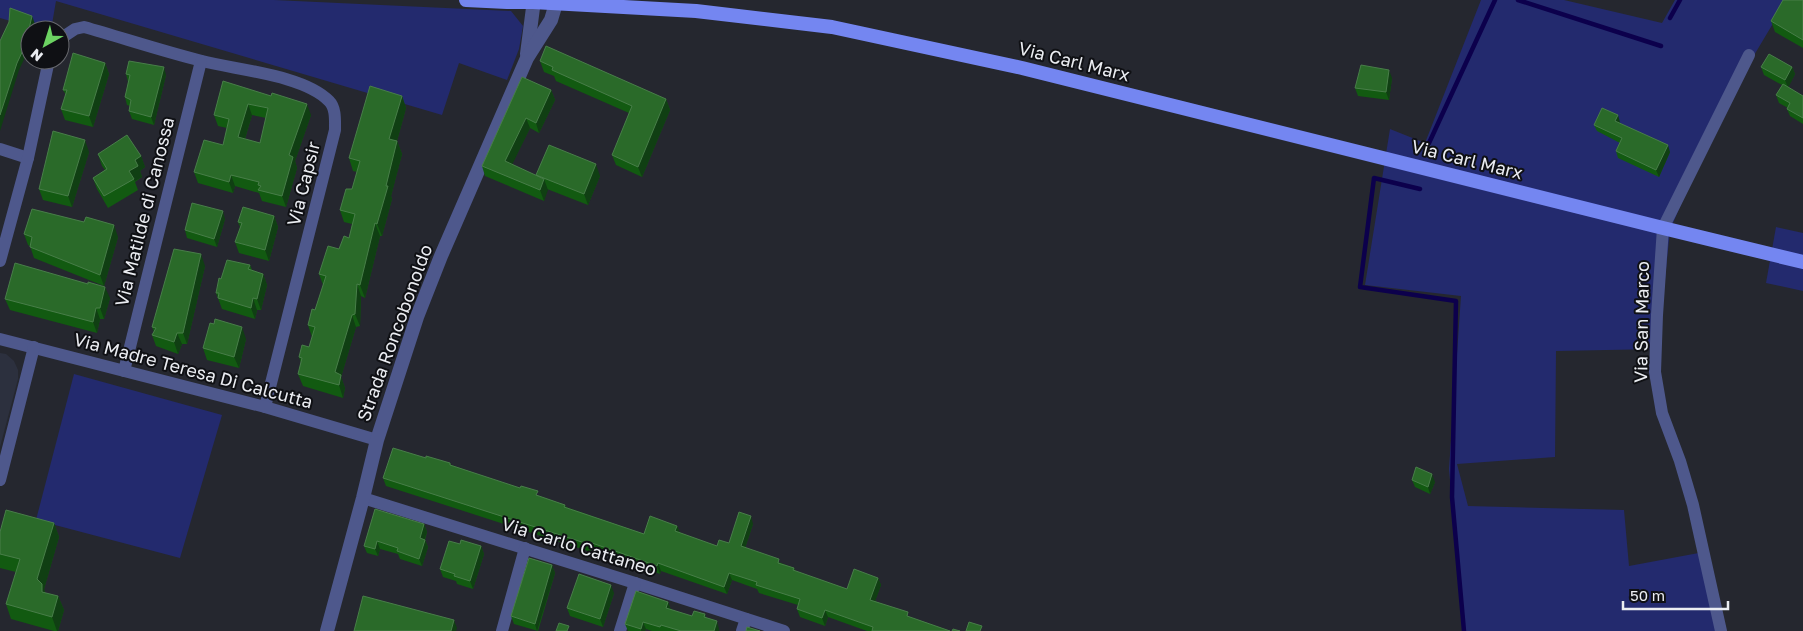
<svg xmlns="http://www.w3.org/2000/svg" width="1803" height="631" viewBox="0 0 1803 631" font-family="'Golos Text',sans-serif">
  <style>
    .built { fill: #2c303e }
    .green { fill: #232a6e }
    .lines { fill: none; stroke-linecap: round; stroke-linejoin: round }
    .stream { stroke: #0c004c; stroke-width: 4.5 }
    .minor { stroke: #4e588c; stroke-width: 12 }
    .tertiary { stroke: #4e588c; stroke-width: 14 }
    .primary { stroke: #7486f1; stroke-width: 14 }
    .wall { fill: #125a11; fill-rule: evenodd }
    .shaded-wall { fill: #103f13 }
    .building { fill: #2a6a29; stroke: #487e49; fill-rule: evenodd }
    .labels { text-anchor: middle; stroke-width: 4; stroke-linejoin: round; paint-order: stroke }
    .street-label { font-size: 18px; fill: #ebedf2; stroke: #0f1014 }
  </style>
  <rect width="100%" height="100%" fill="#25272f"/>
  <polygon class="built" points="0,353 6,354 14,361 18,370 18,379 0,447"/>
  <g class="green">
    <polygon points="0,0 274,0 511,11 523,26 519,49 507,80 459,63 442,115 56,1 51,30 43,30 0,18"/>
    <polygon points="1481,0 1564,0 1662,23 1675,0 1787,0 1750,62 1695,172 1670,230 1658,349 1556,351 1555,457 1457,464 1468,506 1624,510 1629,566 1704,552 1722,631 1464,631 1449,469 1461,296 1365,285 1390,129 1425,143"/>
    <polygon points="1776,227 1803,233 1803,291 1766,283"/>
    <polygon points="74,374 222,415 180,558 36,520"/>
  </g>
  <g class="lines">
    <g class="stream">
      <polyline points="1518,0 1661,46"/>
      <polyline points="1670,18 1680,0"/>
      <polyline points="1429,143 1495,0"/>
      <polyline points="1420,189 1374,178 1360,287 1456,301 1452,497 1464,631"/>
    </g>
    <g class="minor">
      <path d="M 60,39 L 75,29 L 84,27 C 123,38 162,51 202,61 C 237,70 304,75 329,101 C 336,108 335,120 335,130 L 265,407"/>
      <polyline points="0,149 28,158"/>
      <polyline points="0,261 28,158 49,60"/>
      <polyline points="0,339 265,407 377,440"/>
      <polyline points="124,371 201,61"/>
      <polyline points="0,480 34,347"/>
      <polyline points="363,498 635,583 784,631"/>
      <polyline points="502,631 525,548"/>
      <polyline points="620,631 635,583"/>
      <polyline points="742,631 746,619"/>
      <polyline points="1721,631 1693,505 1680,461 1662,413 1655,372 1657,315 1663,228 1749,55"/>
    </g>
    <g class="tertiary">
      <polyline points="527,54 534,0"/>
      <polyline points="327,631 363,498 377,440 417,317 441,256 527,58 551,20 557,0"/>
    </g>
    <polyline class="primary" points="466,0 507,2 533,2 696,11 832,27 1022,68 1663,228 1803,262"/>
  </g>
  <g class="wall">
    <polygon points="1803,0 1803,48 1775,32 1771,21"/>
    <polygon points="540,61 666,99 670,110 642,177 616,165 612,155 629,113 556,81 554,76 544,72"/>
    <polygon points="105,63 109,74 93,127 65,120 61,109 66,95 63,90"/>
    <polygon points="1761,67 1792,67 1795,74 1788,87 1803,96 1803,124 1790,116 1787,109 1788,108 1779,103 1776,95 1782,85 1764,75"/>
    <polygon points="126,74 166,75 154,125 132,119 129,111 130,106 127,105 125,97 128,82"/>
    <polygon points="1392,78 1389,100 1358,96 1355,88"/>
    <path d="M 223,81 L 311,115 L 295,161 L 297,168 L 286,207 L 262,201 L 259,193 L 235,186 L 233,193 L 198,183 L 194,172 L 223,145 L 227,128 L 218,126 L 214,115 ZM 252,115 L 266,118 L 260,143 L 245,139 Z"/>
    <polygon points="551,90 555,100 539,133 530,128 512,164 536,176 536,175 600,176 588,205 547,189 544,201 485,176 482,166"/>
    <polygon points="402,96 406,108 397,141 402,154 391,196 392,199 382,236 380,236 365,298 361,296 360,326 356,327 341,377 345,388 343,398 303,386 298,374 301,363 299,357 309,347 312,337 308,325 315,310 323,285 319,274 349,238 352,224 344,222 340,210 352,189 357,172 353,171 349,158"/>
    <polygon points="1620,122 1620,123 1670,152 1659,177 1618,158 1616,151 1620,143 1597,131 1594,125"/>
    <polygon points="89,152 72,207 43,200 39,189"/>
    <polygon points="98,154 141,156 145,167 140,171 142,177 135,182 138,190 108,208 97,189 93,178 105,170 102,166"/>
    <polygon points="274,216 278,227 269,261 239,253 235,242 240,227 238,222"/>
    <polygon points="225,219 217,247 187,238 185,230"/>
    <polygon points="24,234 118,237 104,286 34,258 30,246 28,245"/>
    <polygon points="250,265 252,270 263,274 267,285 261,310 257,310 255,319 222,309 216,293 221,279"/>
    <polygon points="205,266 187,344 182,344 178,354 156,346 152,335 154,332 152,327"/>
    <polygon points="110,298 104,319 100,319 97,333 10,310 5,299"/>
    <polygon points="246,339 239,368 207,360 203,348"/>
    <polygon points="426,458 450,463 451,465 565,505 566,507 644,534 677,526 680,533 717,546 729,543 753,524 745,548 781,563 794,568 795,571 847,589 878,578 881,585 875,601 910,617 950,631 867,631 828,617 825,626 800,617 797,609 798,605 759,593 757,589 732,580 727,594 661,571 660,574 621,559 591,550 591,552 386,486 383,478"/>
    <polygon points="1412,480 1435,482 1430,494 1415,487"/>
    <polygon points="54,523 59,537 44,589 45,593 58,596 64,610 58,631 54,631 11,619 6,604 16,572 0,568 0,532"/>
    <polygon points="424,524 427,532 425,540 428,547 422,566 400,559 398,554 380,549 378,556 367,553 364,546"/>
    <polygon points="460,544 481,546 484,554 473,589 457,584 456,581 443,577 440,569"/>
    <polygon points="552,565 555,573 538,631 514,624 511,616"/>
    <polygon points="614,593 603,627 570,616 567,608"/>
    <polygon points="668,602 671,610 692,616 705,614 706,618 719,629 719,631 652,631 646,629 645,631 628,631 625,624"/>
  </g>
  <g class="shaded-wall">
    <polygon points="32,16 35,24 33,30 30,30 30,43 27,53 19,70 0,131 0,115"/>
    <polygon points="105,63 109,74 93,127 89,116"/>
    <polygon points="164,67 166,75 154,125 151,117"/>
    <polygon points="1792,67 1795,74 1788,88 1785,80"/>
    <polygon points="1389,70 1392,78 1389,100 1386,92"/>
    <polygon points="551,90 555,100 539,133 536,123"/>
    <polygon points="402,96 406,108 394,152 389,139"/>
    <polygon points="666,99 670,110 642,177 638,167"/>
    <polygon points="248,104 252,115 242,148 238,137"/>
    <polygon points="307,104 311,115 295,161 297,168 286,207 282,196 289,155"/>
    <polygon points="1618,115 1620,122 1617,128 1615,121"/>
    <polygon points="526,118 530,128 509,171 505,161"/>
    <polygon points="85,140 89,152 72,207 68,196"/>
    <polygon points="397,141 402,154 391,196 392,199 382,236 377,224"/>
    <polygon points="1668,145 1670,152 1659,177 1656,170"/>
    <polygon points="141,156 145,167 140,171 142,177 135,181 129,171 135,160"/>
    <polygon points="596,164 600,176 588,205 584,194"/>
    <polygon points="231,175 235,186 233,193 229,182"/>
    <polygon points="544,179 548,190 544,201 540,190"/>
    <polygon points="223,211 225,219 217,247 214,239"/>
    <polygon points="274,216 278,227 269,261 265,250"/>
    <polygon points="375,223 380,236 365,298 360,285"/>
    <polygon points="114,225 118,237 104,286 100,275"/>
    <polygon points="201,254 205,266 187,344 183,333"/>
    <polygon points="263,274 267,285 261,310 257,299"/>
    <polygon points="357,284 361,296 360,326 355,314"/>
    <polygon points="105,287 110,298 104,319 100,308"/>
    <polygon points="253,298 257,310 255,319 251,308"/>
    <polygon points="96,308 100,319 97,333 93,322"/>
    <polygon points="352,315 356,327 341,377 345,388 343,398 335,372"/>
    <polygon points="242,327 246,339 239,368 234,357"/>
    <polygon points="177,333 182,344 178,354 174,342"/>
    <polygon points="1432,474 1435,482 1430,494 1428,487"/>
    <polygon points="751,516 753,524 743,554 741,546"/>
    <polygon points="54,523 59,537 44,589 47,599 47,606 37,579"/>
    <polygon points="424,524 427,532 422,546 420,538"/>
    <polygon points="677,526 680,533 675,531"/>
    <polygon points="425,540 428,547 422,566 419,559"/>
    <polygon points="377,541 380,549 378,556 375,549"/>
    <polygon points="589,542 591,550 591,552 588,544"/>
    <polygon points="481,546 484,554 473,589 470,581"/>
    <polygon points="658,563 661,571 660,574 657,566"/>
    <polygon points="552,565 555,573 537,631 535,624"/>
    <polygon points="729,573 732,580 727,594 724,587"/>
    <polygon points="878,578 881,585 873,607 870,600"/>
    <polygon points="611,585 614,593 603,627 600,619"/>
    <polygon points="58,596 64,610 58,631 57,631 52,617"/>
    <polygon points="668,602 671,610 666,608"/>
    <polygon points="825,610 828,617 825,626 822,618"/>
    <polygon points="454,620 457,628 456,631 451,631"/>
    <polygon points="717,621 719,629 719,631 714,631"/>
    <polygon points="643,622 646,629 645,631 641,631 641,629"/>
  </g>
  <g class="building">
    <polygon points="1783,0 1803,0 1803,40 1771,21"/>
    <polygon points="10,8 32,16 25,46 17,63 0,115 0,41 9,22"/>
    <polygon points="546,46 666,99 638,167 612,155 632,106 552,70 553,67 540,61"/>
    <polygon points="73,53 105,63 89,116 61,109 67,90 63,90"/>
    <polygon points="1769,54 1792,67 1785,80 1761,67"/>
    <polygon points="129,61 164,67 151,117 129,111 131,100 125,97 130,75 126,74"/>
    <polygon points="1361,65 1389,70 1386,92 1355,88"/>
    <polygon points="522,77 551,90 536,123 526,118 505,161 544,179 540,190 482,166"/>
    <path d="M 223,81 L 271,96 L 272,93 L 307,104 L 289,155 L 293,157 L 282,196 L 258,190 L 261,186 L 258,185 L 259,182 L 231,175 L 229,182 L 194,172 L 204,140 L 223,145 L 229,119 L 214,115 ZM 248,104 L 268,108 L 260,143 L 238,137 Z"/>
    <polygon points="1783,84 1803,96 1803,118 1787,109 1790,103 1776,95"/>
    <polygon points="370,86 402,96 389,139 397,141 386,186 388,186 377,224 375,223 360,285 357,284 355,314 352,315 335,372 341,375 339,385 298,374 302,358 299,357 302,345 309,347 315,327 308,325 312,309 315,310 326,276 319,274 328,246 339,249 344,236 349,238 355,214 340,210 346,189 352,189 360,161 349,158"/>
    <polygon points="1602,108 1618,115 1615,121 1668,145 1656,170 1616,151 1622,138 1594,125"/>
    <polygon points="53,131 85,140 68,196 39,189"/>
    <polygon points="127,135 141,156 135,160 138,166 129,171 134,179 104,196 93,178 107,169 98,154"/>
    <polygon points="549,145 596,164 584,194 536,175"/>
    <polygon points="192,203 223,211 214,239 185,230"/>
    <polygon points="243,207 274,216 265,250 235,242 242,223 238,222"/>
    <polygon points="32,209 84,222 86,217 114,225 100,275 30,247 32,237 24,234"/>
    <polygon points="174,249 201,254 183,333 177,333 174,342 152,335 156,328 152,327"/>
    <polygon points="227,260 250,265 248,269 263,274 257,299 253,298 251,308 218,298 219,293 216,293 219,278 221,279"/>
    <polygon points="15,263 88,284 88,282 105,287 100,308 96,308 93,322 5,299"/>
    <polygon points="215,319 242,327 234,357 203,348 210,323 214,324"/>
    <polygon points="393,448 426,458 426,456 450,463 450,465 520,488 521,486 538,491 536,495 565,505 564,507 644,534 650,516 677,526 675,531 717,546 719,540 729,543 739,512 751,516 741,546 779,559 778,563 794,568 793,570 847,589 854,569 878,578 870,600 908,612 907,616 950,631 872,631 873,627 825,610 822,618 797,609 800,599 756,585 757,582 729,573 724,587 658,563 657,566 618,552 589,542 588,544 383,478"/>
    <polygon points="1416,467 1432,474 1428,487 1412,480"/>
    <polygon points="375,509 424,524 420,538 425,540 419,559 397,551 398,548 377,541 375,549 364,546"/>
    <polygon points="6,510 54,523 37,579 42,584 42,592 58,596 52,617 6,604 20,559 0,554 0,532"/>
    <polygon points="461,540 481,546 470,581 454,576 455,574 440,569 449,541 460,544"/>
    <polygon points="529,558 552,565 535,624 511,616"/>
    <polygon points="579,574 611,585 600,619 567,608"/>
    <polygon points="636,591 668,602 666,608 692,616 694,611 705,614 704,617 717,621 714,631 681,631 661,625 660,627 643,622 641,629 625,624"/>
    <polygon points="363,596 454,620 451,631 354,631"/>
    <polygon points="969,622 982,626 980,631 966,631"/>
    <polygon points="559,623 569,626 567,631 556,631"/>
    <polygon points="747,627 760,631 746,631"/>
    <polygon points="953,629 960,631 952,631"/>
  </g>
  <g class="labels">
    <g class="street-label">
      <text transform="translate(1074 62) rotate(14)" y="6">Via Carl Marx</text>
      <text transform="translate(1467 160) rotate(14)" y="6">Via Carl Marx</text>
      <text transform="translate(304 184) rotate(-76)" y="6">Via Capsir</text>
      <text transform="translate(145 212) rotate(-76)" y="6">Via Matilde di Canossa</text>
      <text transform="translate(1642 322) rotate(-89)" y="6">Via San Marco</text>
      <text transform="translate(395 333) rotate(-70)" y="6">Strada Roncobonoldo</text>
      <text transform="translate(193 371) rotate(15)" y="6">Via Madre Teresa Di Calcutta</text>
      <text transform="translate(579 547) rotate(17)" y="6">Via Carlo Cattaneo</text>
    </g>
  </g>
  <g transform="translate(45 45) rotate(219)"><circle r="24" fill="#0f1014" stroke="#67686d"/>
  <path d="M0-4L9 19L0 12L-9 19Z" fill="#6cd362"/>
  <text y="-8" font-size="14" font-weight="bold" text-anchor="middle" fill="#ebedf2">N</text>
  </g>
  <path d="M1623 601v8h105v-8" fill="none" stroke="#ebedf2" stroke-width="2.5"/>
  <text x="1630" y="601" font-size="15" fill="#ebedf2" stroke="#0f1014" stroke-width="4" paint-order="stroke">50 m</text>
</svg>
